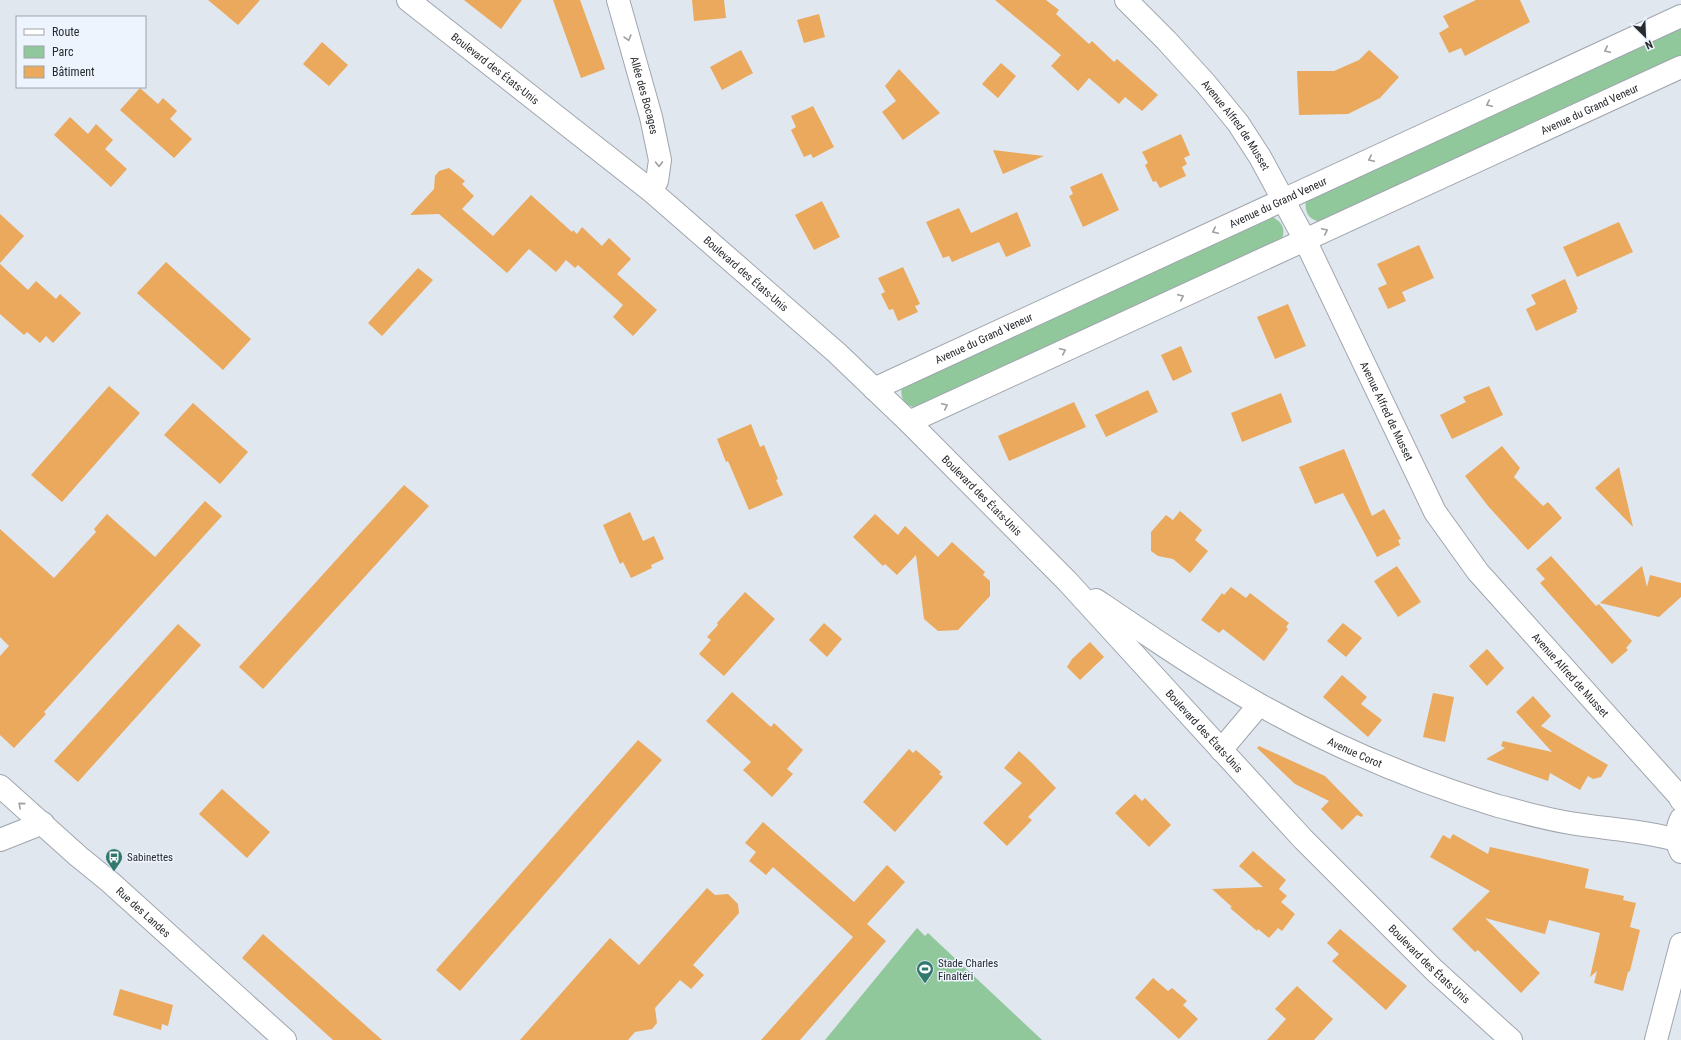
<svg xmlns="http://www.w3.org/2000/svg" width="1681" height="1040" viewBox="0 0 1681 1040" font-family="'Roboto Condensed',sans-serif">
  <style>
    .green { fill: #90c79b }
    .building { fill: #eaa95d }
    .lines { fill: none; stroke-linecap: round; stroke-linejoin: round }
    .street-casing { stroke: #a0a6ae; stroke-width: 24 }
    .street { stroke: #fff; stroke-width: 22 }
    .oneway { stroke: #9e9fa1 }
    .labels { text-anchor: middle; stroke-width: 3; stroke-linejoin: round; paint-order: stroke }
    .street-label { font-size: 11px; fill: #282a2e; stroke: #edf4fd }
    .poi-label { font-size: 11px; fill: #282a2e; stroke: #edf4fd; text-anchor: start }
  </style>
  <rect width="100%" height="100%" fill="#e0e7ef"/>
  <g class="green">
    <path d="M 1681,22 L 1681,58 L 1323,222 C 1310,221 1304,214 1306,200 Z"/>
    <path d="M 1270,216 C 1283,221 1287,231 1280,242 L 920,408 C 907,407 899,401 902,387 Z"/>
    <polygon points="917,928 925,936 928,933 1042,1040 825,1040"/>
  </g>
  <g class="building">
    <polygon points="208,0 260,0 238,25"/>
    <polygon points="464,0 522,0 501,29"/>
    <polygon points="553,0 580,0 605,69 581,78"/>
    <polygon points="692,0 724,0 726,18 694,21"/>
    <polygon points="995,0 1046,0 1059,10 1056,14 1089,44 1092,41 1114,62 1117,59 1158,95 1142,111 1125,97 1119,104 1089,78 1078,91 1051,66 1061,55"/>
    <polygon points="1476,0 1520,0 1530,22 1465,56 1461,48 1449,53 1439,33 1449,27 1443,16"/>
    <polygon points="819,14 825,37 804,43 797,20"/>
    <polygon points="322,42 348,65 329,86 303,64"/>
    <polygon points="741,50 753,73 722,90 710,67"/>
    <polygon points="1369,50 1399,77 1380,98 1348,114 1299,115 1297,71 1334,71 1359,60"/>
    <polygon points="1001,63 1016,76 998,98 982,84"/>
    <polygon points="899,69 940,113 903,140 882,112 896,101 885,86"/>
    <polygon points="140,88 158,104 163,98 177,111 170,119 192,139 174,158 120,110"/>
    <polygon points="813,106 834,147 813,158 811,154 804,157 791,130 796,127 791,116"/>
    <polygon points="70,117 88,134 96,124 113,140 105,149 127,169 111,187 54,135"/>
    <polygon points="1181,134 1190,155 1184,158 1187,164 1182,167 1186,176 1160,188 1156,181 1153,182 1145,165 1148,163 1142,152"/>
    <polygon points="993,150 1044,156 1003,174"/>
    <polygon points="449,168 465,181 462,184 474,196 462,209 493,236 531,195 572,232 573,230 577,234 582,227 602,246 609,238 631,259 617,274 657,310 633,336 613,317 623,305 578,265 575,268 566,260 556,272 529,249 507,273 439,214 410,215 434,189 435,176 439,171"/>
    <polygon points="1102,173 1119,210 1083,227 1069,196 1073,194 1070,187"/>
    <polygon points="822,201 840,237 814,250 795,215"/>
    <polygon points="959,208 971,233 1017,212 1031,246 1006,257 999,242 952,262 949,256 943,258 926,222"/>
    <polygon points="0,214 24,236 0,263"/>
    <polygon points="1619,222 1633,252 1577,277 1563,247"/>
    <polygon points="1419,245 1434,278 1402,292 1406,301 1388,309 1378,288 1387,284 1377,264"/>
    <polygon points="166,262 251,339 223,370 137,293"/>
    <polygon points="0,264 28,290 36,281 56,299 60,294 81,313 53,343 46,336 40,343 27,332 24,335 0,314"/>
    <polygon points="903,267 920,304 915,306 918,312 898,321 893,309 889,310 881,294 885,292 878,278"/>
    <polygon points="418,268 433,280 382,336 368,323"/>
    <polygon points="1565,279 1578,309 1576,310 1577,312 1536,331 1526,309 1536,304 1531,295"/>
    <polygon points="1288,304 1306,346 1275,359 1257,317"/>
    <polygon points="1181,346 1192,372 1173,381 1161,355"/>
    <polygon points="109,386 140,413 62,502 31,475"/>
    <polygon points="1489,386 1503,415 1452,439 1440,415 1466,402 1463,397"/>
    <polygon points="1148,390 1158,412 1106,437 1095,415"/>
    <polygon points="1281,393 1292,422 1242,442 1231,413"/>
    <polygon points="1074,402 1086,427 1009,461 998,436"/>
    <polygon points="193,403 248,452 220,484 164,435"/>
    <polygon points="751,424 760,447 764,445 778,479 776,480 783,495 749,510 728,461 726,462 717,439"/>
    <polygon points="1502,446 1520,468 1514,477 1543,506 1548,502 1562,518 1528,550 1488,506 1465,476"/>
    <polygon points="1344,449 1372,516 1384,509 1401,539 1398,540 1400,545 1377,557 1343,493 1315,504 1299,467"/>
    <polygon points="1619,467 1633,527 1595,488"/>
    <polygon points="404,485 429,506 263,689 239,667"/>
    <polygon points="205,501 222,516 44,712 46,714 14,748 0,735 0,656 9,646 0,637 0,529 54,578 96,532 94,529 107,514 155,557"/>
    <polygon points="1180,511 1202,530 1195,540 1208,551 1190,573 1173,559 1158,556 1151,551 1151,532 1166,515 1173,520"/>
    <polygon points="630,512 643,541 654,536 664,559 651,565 652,568 631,578 623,562 620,564 603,525"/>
    <polygon points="875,514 898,535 905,526 938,557 952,542 985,572 983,575 990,581 990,596 958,630 938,631 924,619 916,555 897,575 885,564 883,566 853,537"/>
    <polygon points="1551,556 1596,606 1599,604 1632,641 1626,648 1628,650 1612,664 1540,583 1545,579 1536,569"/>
    <polygon points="1397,566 1421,602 1398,617 1374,581"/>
    <polygon points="1642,566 1647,587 1650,575 1681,583 1681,597 1659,617 1600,603"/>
    <polygon points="1231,587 1246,598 1250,593 1289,623 1286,627 1288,629 1264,661 1223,629 1219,633 1201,620 1222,593 1224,595"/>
    <polygon points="745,592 775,619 724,676 699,654 711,640 707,637 718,625 717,623"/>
    <polygon points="824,623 842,639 827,657 809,640"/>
    <polygon points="1343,623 1362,638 1346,657 1327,641"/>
    <polygon points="178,624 201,645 78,782 54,761"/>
    <polygon points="1090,642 1104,657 1080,680 1067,667 1072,659"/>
    <polygon points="1487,649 1504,668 1487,686 1469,666"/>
    <polygon points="1342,675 1367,697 1361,704 1382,720 1368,737 1323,697"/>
    <polygon points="732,692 771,727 774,723 803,750 787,769 793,774 772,797 743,770 751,762 706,721"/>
    <polygon points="1433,693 1454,697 1445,742 1423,737"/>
    <polygon points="1533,696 1551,716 1541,726 1608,765 1601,777 1593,779 1588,776 1580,790 1550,773 1548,781 1486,759 1505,748 1501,746 1503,741 1552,752 1516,712"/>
    <polygon points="638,740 662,760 460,991 436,970"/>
    <polygon points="1259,746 1325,776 1363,815 1362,817 1357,815 1342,830 1321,809 1329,801 1295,784 1257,748"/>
    <polygon points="909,749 913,753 916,750 941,772 939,774 943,777 895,832 863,802"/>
    <polygon points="1019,751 1032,763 1056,788 1028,817 1032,820 1007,846 983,823 1022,783 1004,768"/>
    <polygon points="222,789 270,832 247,858 199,814"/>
    <polygon points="1135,794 1142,801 1145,798 1171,825 1149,847 1115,813"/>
    <polygon points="763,822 854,902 887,865 905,882 867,924 886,941 800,1040 761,1040 853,937 773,867 766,875 749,861 756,852 745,843"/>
    <polygon points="1453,834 1488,854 1490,847 1589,869 1585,888 1624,896 1623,900 1636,903 1630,927 1640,930 1630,971 1628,972 1623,991 1594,983 1597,971 1590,977 1600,933 1549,920 1545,934 1485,918 1540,973 1521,993 1478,950 1475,952 1452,929 1490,891 1430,857 1443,835 1450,839"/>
    <polygon points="1253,851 1286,880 1279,889 1287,896 1281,902 1295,914 1282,931 1278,928 1269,938 1258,929 1257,931 1230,908 1232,907 1212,889 1263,887 1239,866"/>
    <polygon points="707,888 715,895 728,894 738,904 739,913 693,965 704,975 691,989 680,980 655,1008 657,1023 652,1029 635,1032 628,1040 520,1040 610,938 639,965"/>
    <polygon points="1340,929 1407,986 1386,1010 1332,961 1339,954 1327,943"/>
    <polygon points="263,934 382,1040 333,1040 242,958"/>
    <polygon points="1153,978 1168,991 1172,988 1187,1001 1183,1005 1198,1019 1179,1039 1135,998"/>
    <polygon points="1297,986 1333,1019 1314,1040 1267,1040 1286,1019 1275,1009"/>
    <polygon points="120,989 173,1005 168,1026 162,1024 161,1030 113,1015"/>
  </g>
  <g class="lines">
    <g class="street-casing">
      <g id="street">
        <path id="s1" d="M 408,0 L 650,190 L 837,353 L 909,422 L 1067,581 L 1303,839 L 1434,970 L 1511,1040"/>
        <path id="s2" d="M 618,0 L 651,117 L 660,160 L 657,181 L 650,190"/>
        <path id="s3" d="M 1126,0 L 1166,40 L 1206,84 L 1238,123 L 1260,157 L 1305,240 L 1435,512 L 1478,572 L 1679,796 L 1681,800"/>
        <path id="s4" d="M 874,389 L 1681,16"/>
        <path id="s5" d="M 909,422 L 1681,67"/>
        <path id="s6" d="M 1096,600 C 1149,636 1203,673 1260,705 C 1335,747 1415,781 1498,806 C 1521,812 1546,819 1570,823 C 1605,829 1642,830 1677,840"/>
        <polyline points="1221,750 1259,705"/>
        <path id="s7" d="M 0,786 L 78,856 L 110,882 L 285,1040"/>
        <path d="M 1681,819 C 1676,830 1675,841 1681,852"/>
        <polyline points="0,840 43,823"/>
        <polyline points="1656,1040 1681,944"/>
      </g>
    </g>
    <use href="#street" class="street"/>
  </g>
  <defs><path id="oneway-chevron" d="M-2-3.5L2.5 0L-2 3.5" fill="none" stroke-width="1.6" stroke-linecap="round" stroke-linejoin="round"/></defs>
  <g class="oneway">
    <use href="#oneway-chevron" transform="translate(628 38) rotate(74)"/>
    <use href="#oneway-chevron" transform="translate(1607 50) rotate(155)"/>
    <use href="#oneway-chevron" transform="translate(1489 104) rotate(155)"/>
    <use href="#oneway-chevron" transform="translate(1371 159) rotate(155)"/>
    <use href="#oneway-chevron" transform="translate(659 164) rotate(89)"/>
    <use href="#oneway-chevron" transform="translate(1215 231) rotate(155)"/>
    <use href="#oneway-chevron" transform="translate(1325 231) rotate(-25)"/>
    <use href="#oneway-chevron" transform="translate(1181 297) rotate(-25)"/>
    <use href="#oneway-chevron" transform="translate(1063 351) rotate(-25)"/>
    <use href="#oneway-chevron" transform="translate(945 406) rotate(-25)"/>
    <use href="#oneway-chevron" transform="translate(21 805) rotate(-139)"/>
  </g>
  <defs>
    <g id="bus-pin" transform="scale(0.9)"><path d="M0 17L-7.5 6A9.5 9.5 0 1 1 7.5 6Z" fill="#31786e" stroke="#edf4fd"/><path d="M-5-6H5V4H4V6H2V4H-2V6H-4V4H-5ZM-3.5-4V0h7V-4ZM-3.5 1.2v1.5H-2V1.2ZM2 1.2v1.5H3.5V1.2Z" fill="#fff"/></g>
    <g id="stadium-pin" transform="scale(0.9)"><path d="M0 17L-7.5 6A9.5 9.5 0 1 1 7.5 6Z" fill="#31786e" stroke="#edf4fd"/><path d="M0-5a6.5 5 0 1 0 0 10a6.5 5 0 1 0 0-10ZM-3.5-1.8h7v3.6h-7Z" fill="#fff"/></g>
  </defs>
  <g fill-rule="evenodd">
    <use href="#bus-pin" x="114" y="857"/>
    <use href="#stadium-pin" x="925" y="969"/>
  </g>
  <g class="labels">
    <g class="street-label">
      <text dy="4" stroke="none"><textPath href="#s1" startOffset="111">Boulevard des États-Unis</textPath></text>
      <text dy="4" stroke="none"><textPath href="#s2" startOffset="99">Allée des Bocages</textPath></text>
      <text dy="4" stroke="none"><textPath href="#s5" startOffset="749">Avenue du Grand Veneur</textPath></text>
      <text dy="4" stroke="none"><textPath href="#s3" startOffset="167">Avenue Alfred de Musset</textPath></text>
      <text dy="4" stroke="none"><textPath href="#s4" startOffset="445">Avenue du Grand Veneur</textPath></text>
      <text dy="4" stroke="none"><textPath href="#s1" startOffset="435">Boulevard des États-Unis</textPath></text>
      <text dy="4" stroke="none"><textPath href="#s4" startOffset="121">Avenue du Grand Veneur</textPath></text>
      <text dy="4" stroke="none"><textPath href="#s3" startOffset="491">Avenue Alfred de Musset</textPath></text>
      <text dy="4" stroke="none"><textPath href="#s1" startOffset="759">Boulevard des États-Unis</textPath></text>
      <text dy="4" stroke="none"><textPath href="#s3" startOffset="815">Avenue Alfred de Musset</textPath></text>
      <text dy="4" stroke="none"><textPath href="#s1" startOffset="1083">Boulevard des États-Unis</textPath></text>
      <text dy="4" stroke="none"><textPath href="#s6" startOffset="301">Avenue Corot</textPath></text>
      <text dy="4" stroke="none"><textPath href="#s7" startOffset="191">Rue des Landes</textPath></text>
      <text dy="4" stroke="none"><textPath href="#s1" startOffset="1407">Boulevard des États-Unis</textPath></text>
    </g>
    <g class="poi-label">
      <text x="127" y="861">Sabinettes</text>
      <text x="938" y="967">Stade Charles<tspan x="938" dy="13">Finaltéri</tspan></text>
    </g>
  </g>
  <rect x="16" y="16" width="130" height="72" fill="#edf4fd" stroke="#9ea3aa"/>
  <rect x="24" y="29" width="20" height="6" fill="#ffffff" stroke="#9ea3aa"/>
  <text x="52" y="36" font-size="12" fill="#282a2e">Route</text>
  <rect x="24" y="46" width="20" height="12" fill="#90c79b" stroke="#9ea3aa"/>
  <text x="52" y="56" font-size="12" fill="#282a2e">Parc</text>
  <rect x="24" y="66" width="20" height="12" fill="#eaa95d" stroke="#9ea3aa"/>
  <text x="52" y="76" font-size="12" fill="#282a2e">Bâtiment</text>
  <g transform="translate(1645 36) rotate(156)" stroke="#edf4fd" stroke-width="3" paint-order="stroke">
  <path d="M0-3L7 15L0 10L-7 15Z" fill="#282a2e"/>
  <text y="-6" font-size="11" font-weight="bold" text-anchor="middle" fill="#282a2e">N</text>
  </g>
</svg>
